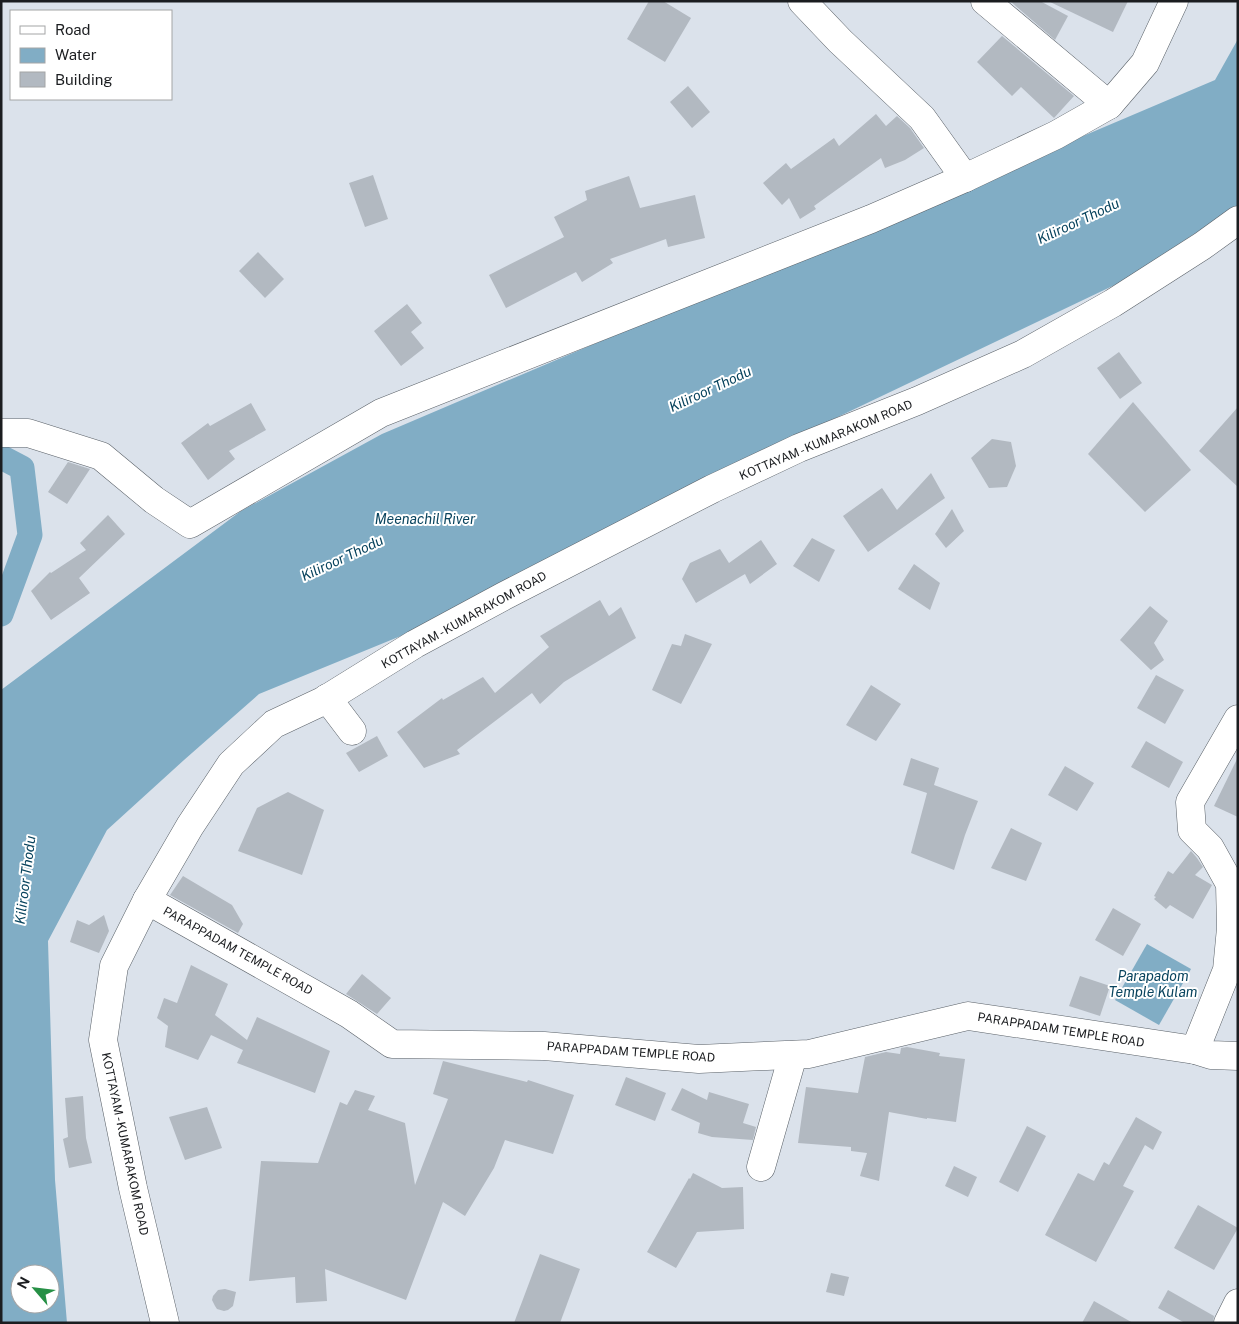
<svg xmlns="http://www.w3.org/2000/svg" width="1239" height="1324" viewBox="0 0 1239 1324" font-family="'Public Sans',sans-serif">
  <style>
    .water { fill: #81adc5; fill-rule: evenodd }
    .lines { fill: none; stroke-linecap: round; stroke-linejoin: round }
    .canal { stroke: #81adc5; stroke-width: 25 }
    .building { fill: #b2b9c1 }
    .minor-casing { stroke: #5a6168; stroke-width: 29 }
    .major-casing { stroke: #5a6168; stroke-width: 29 }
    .minor { stroke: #fff; stroke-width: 28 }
    .major { stroke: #fff; stroke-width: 28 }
    .labels { text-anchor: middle; stroke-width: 4; stroke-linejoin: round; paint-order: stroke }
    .street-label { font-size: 12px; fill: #1b1d20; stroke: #fff }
    .water-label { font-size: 14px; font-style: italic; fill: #09445e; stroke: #fff }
  </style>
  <rect width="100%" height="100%" fill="#dbe2eb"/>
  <g class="water">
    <path d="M 1238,39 L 1238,205 L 1123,281 L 775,447 L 435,622 L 259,694 L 184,760 L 107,830 L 48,941 L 55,1180 L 67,1323 L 1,1323 L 1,690 L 241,511 L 382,434 L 1215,80 ZM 20,1274 L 50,1274 L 50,1304 L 20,1304 Z"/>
    <polygon points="1147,944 1191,969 1159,1025 1115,1000"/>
  </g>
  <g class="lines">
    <polyline class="canal" points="1,457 22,468 30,535 1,614"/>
  </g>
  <g class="building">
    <polygon points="649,1 663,1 691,18 665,62 627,39"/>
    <polygon points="1010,1 1040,1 1068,16 1055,40"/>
    <polygon points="1048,1 1128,1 1113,32"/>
    <polygon points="1002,36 1074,96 1054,118 1021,87 1012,96 977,62"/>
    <polygon points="688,86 710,112 692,128 670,102"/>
    <polygon points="876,114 886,126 897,116 910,128 924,148 905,160 885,168 881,158 814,206 816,209 800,219 789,198 782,205 763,183 786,163 791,169 834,138 839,146"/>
    <polygon points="373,175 388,219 365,227 349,183"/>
    <polygon points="629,176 640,208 695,195 705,238 668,247 666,239 610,259 613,263 582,282 576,272 506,308 489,275 564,237 554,217 587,200 585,191"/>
    <polygon points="258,252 284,279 265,298 239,271"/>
    <polygon points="407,304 422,323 411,332 424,348 401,366 374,331"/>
    <polygon points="1119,352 1142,383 1120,399 1097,368"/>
    <polygon points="1133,402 1191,470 1145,512 1088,454"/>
    <polygon points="251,403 266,430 229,451 235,459 208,480 181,443 208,423 210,426"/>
    <polygon points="1238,407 1238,487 1199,451"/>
    <polygon points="992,439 1011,442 1016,466 1007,487 989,488 971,458"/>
    <polygon points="68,462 90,469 67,504 48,492"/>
    <polygon points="931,473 945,498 868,552 843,516 882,488 897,510"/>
    <polygon points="952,509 964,531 946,548 935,534"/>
    <polygon points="108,515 125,534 79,578 90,593 51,620 31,591 50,572 51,573 86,550 80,543"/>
    <polygon points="812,538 835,550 819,582 793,566"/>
    <polygon points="761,540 777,564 750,584 745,574 696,603 682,579 690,563 720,549 729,563"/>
    <polygon points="914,564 940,583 930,610 898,589"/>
    <polygon points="600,600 609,616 621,607 636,638 564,682 540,704 532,693 457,750 460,754 424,768 397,732 442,698 443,700 483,677 495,693 549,647 540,636"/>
    <polygon points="1150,606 1168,621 1154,643 1164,660 1151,670 1120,640"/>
    <polygon points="685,634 712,644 681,704 652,690 672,644 681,646"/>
    <polygon points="1156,675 1184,690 1165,724 1137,708"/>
    <polygon points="871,685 901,704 876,741 846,725"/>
    <polygon points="377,736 388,756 359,772 346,753"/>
    <polygon points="1146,741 1183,762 1169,788 1131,767"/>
    <polygon points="1238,757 1238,817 1214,806"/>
    <polygon points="911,758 939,768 934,785 978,801 965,835 954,870 911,853 927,793 903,785"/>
    <polygon points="1065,766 1094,783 1077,811 1048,795"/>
    <polygon points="288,792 324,810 302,875 238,851 257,808"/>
    <polygon points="1011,828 1042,843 1026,881 991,868"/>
    <polygon points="1191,851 1197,858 1203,867 1195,875 1212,885 1193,919 1170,905 1166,909 1154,899 1156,897 1154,896 1168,871 1173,874"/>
    <polygon points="183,876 232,905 243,924 238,933 170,895"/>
    <polygon points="1113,908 1141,924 1123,956 1095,940"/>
    <polygon points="104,915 109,931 99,953 70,942 77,920 89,925"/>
    <polygon points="191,965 228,984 215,1015 247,1040 257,1017 330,1051 315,1093 237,1063 243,1050 211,1035 198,1060 165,1047 168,1026 157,1018 164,998 177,1003"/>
    <polygon points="362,974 391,998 377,1014 346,994"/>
    <polygon points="1080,976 1110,986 1100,1016 1069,1006"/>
    <polygon points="907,1047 940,1053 939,1056 965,1059 956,1122 927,1118 927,1119 889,1112 879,1181 860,1176 867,1153 851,1151 851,1147 798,1143 806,1087 858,1093 865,1057 886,1052 900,1054 901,1048"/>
    <polygon points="443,1061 527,1082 528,1080 574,1095 553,1154 505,1140 494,1168 465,1216 443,1202 406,1300 325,1269 327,1301 296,1303 295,1277 249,1281 261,1161 318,1163 340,1102 347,1105 355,1090 375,1096 368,1110 405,1123 415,1185 448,1099 433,1094"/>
    <polygon points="626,1077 666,1093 655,1121 615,1105"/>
    <polygon points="682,1088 707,1100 709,1092 749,1104 743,1123 756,1127 753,1140 712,1137 698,1133 700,1123 671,1110"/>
    <polygon points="83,1096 86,1138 92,1163 69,1168 63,1139 68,1137 65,1098"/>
    <polygon points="207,1107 222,1148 185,1160 169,1117"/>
    <polygon points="1136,1117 1162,1132 1153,1150 1145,1145 1123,1186 1134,1191 1096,1262 1045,1235 1078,1173 1094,1181 1104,1162 1109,1165"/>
    <polygon points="1027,1126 1046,1136 1018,1192 999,1182"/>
    <polygon points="954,1166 977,1177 968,1197 945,1186"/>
    <polygon points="693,1173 722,1188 743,1187 744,1229 697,1232 676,1268 647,1252 689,1178 690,1179"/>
    <polygon points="1198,1205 1238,1228 1214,1270 1174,1248"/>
    <polygon points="540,1254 580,1269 560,1323 514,1323"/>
    <polygon points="831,1273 849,1277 844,1296 826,1292"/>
    <polygon points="225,1289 236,1292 233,1306 228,1310 224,1311 217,1309 215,1306 212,1300 213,1296 218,1290"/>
    <polygon points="1168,1290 1214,1316 1213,1323 1185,1323 1158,1308"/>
    <polygon points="1094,1301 1133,1323 1082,1323"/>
  </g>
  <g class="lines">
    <g class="minor-casing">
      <g id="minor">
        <polyline points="802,1 840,41 922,118 965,178"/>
        <polyline points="985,1 1109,105"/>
        <polyline points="1,433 28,433 101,456 154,500 190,524 381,413 871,219 965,178 1056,135 1109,105 1145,63 1174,1"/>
        <polyline points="327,698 352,731"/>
        <polyline points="147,900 349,1014 392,1044 544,1046 699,1059 809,1054 968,1016 1195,1050 1211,1055 1238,1056"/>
        <polyline points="1195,1050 1227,970 1231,928 1230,884 1210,848 1192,830 1190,802 1238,719"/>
        <polyline points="761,1167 793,1055"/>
        <polyline points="1228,1323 1238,1303"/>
      </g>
    </g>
    <g class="major-casing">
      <polyline id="major" points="165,1323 133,1188 103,1040 114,966 147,900 190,826 231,764 274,724 323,701 415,644 504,596 712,489 799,448 917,401 1023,354 1113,303 1202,246 1238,220"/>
    </g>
    <use href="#minor" class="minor"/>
    <use href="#major" class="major"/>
  </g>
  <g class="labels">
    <g class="street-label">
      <text transform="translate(826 440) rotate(-23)" y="4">KOTTAYAM - KUMARAKOM ROAD</text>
      <text transform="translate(464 620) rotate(-29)" y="4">KOTTAYAM - KUMARAKOM ROAD</text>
      <text transform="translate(238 951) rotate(29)" y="4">PARAPPADAM TEMPLE ROAD</text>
      <text transform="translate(1061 1030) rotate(9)" y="4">PARAPPADAM TEMPLE ROAD</text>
      <text transform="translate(631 1052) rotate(4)" y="4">PARAPPADAM TEMPLE ROAD</text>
      <text transform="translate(125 1144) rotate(78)" y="4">KOTTAYAM - KUMARAKOM ROAD</text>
    </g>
    <g class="water-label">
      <text transform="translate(1078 221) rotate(-25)" y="5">Kiliroor Thodu</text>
      <text transform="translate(710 389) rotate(-25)" y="5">Kiliroor Thodu</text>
      <text x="425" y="524">Meenachil River</text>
      <text transform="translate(342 558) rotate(-25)" y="5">Kiliroor Thodu</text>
      <text transform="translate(25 880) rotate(-83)" y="5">Kiliroor Thodu</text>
      <text x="1153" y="981">Parapadom<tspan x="1153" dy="16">Temple Kulam</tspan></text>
    </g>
  </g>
  <rect width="1239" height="1324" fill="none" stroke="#1b1d20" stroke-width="5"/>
  <rect x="10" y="10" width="162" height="90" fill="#ffffff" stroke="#a4a5a6"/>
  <rect x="20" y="26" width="25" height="8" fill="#ffffff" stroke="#a4a5a6"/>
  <text x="55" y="35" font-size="15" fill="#1b1d20">Road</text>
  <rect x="20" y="48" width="25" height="15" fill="#81adc5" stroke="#a4a5a6"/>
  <text x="55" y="60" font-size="15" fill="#1b1d20">Water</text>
  <rect x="20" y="72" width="25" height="15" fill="#b2b9c1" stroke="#a4a5a6"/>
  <text x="55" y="85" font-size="15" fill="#1b1d20">Building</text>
  <g transform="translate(35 1289) rotate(298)"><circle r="24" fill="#ffffff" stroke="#a4a5a6"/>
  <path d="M0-4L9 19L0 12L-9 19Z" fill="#279046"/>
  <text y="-8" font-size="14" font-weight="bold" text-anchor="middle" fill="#1b1d20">N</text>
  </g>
</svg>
